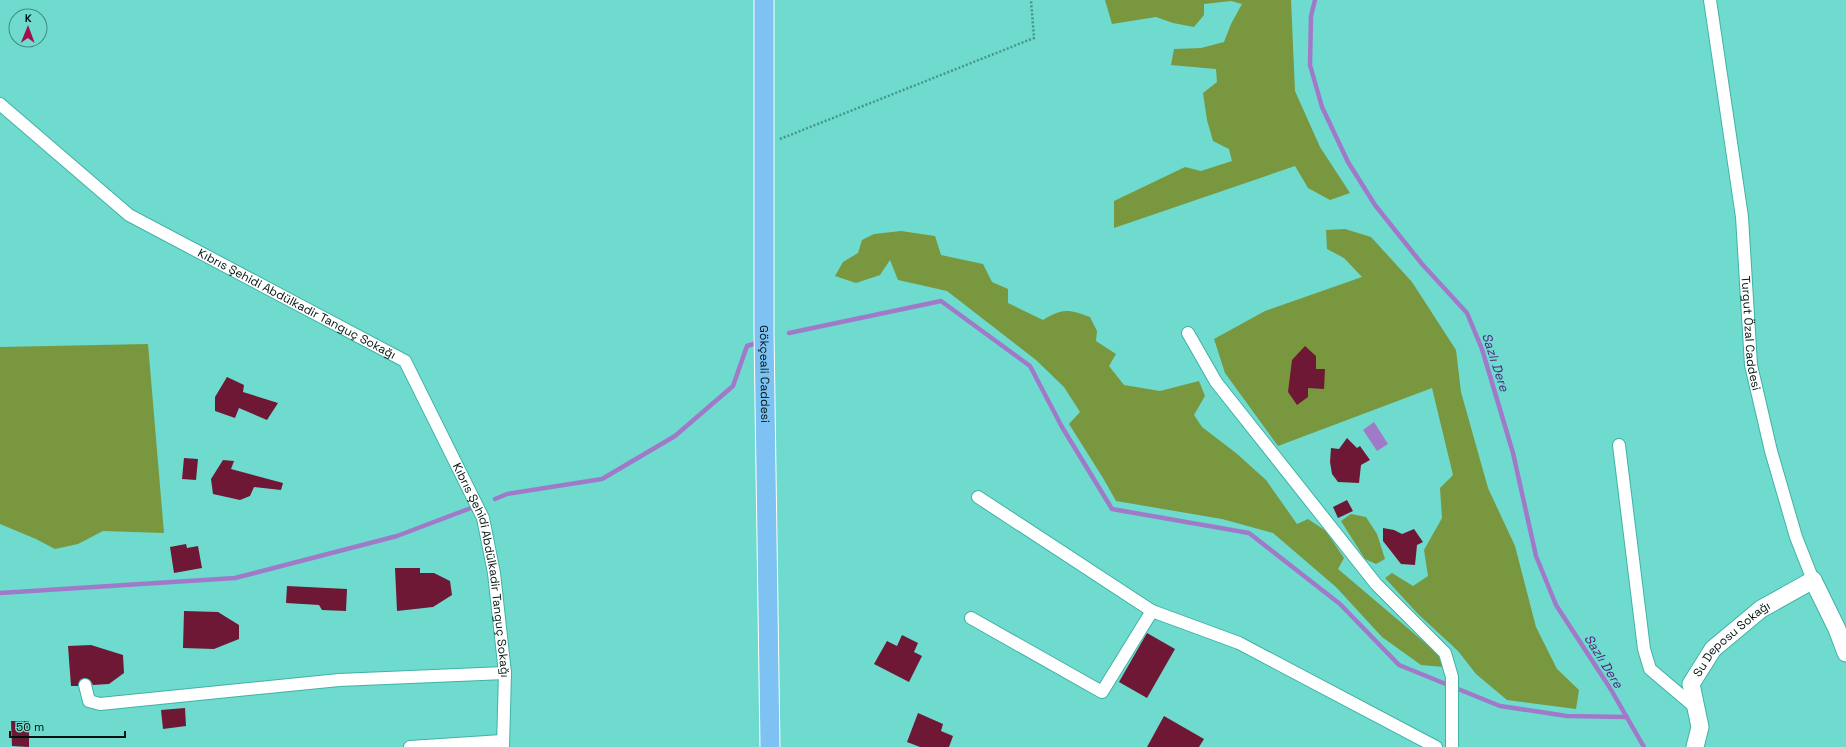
<svg xmlns="http://www.w3.org/2000/svg" width="1846" height="747" viewBox="0 0 1846 747" font-family="'Space Grotesk',sans-serif">
  <style>
    .forest { fill: #79973e }
    .water { fill: #a07ac9 }
    .lines { fill: none; stroke-linecap: round; stroke-linejoin: round }
    .stream { stroke: #a07ac9; stroke-width: 4.5 }
    .building { fill: #6f1835 }
    .street-casing { stroke: #40b2a6; stroke-width: 14 }
    .secondary-casing { stroke: #40b2a6; stroke-width: 19 }
    .primary-casing { stroke: #fff; stroke-width: 21 }
    .path { stroke: #47958b; stroke-width: 2.5; stroke-dasharray: 2 2; stroke-linecap: butt }
    .street { stroke: #fff; stroke-width: 12 }
    .secondary { stroke: #fff; stroke-width: 17 }
    .primary { stroke: #7dc2f2; stroke-width: 19 }
    .labels { text-anchor: middle; stroke-width: 4; stroke-linejoin: round; paint-order: stroke }
    .street-label { font-size: 12px; fill: #001310; stroke: #6edbce }
    .water-label { font-size: 13px; font-style: italic; fill: #531d7d; stroke: #6edbce }
  </style>
  <rect width="100%" height="100%" fill="#6edbce"/>
  <g class="forest">
    <polygon points="1105,0 1291,0 1295,91 1320,147 1350,193 1330,200 1308,188 1295,166 1114,228 1114,201 1185,167 1201,171 1232,161 1229,149 1213,141 1207,120 1203,93 1217,82 1216,69 1171,65 1174,49 1201,48 1224,42 1231,24 1242,4 1231,1 1204,4 1204,15 1194,27 1173,23 1156,17 1112,24"/>
    <polygon points="1345,229 1371,237 1392,260 1412,282 1456,350 1461,392 1488,488 1515,546 1536,627 1557,669 1579,690 1576,709 1507,700 1476,674 1458,651 1418,614 1385,578 1392,573 1413,586 1428,576 1424,550 1442,518 1440,488 1453,475 1432,388 1278,446 1225,373 1214,339 1265,311 1362,277 1344,258 1327,249 1326,230"/>
    <path d="M 901,231 L 935,236 L 941,255 L 983,264 L 992,282 L 1008,289 L 1008,303 L 1043,320 C 1062,308 1069,309 1090,317 L 1097,331 L 1096,341 L 1116,354 L 1109,366 L 1124,385 L 1160,391 L 1199,381 L 1205,396 L 1194,415 L 1202,427 L 1236,453 L 1266,480 L 1297,524 L 1308,519 L 1326,531 L 1344,558 L 1338,569 L 1437,653 L 1444,667 L 1421,665 L 1382,637 L 1336,587 L 1273,533 L 1222,519 L 1116,501 L 1103,478 L 1069,424 L 1080,412 L 1064,387 L 1036,360 L 947,291 L 898,280 L 890,260 L 880,275 L 856,283 L 835,276 L 843,262 L 858,253 L 862,240 L 874,234 Z"/>
    <polygon points="148,344 164,533 103,531 78,544 55,549 36,539 0,524 0,347"/>
    <polygon points="1351,514 1366,517 1377,534 1385,559 1376,564 1365,559 1341,521"/>
  </g>
  <polygon class="water" points="1374,422 1388,444 1377,451 1363,430"/>
  <g class="lines">
    <g class="stream">
      <polyline points="1315,0 1311,16 1310,65 1322,107 1348,162 1375,205 1422,264 1467,313 1482,349 1513,453 1536,556 1556,605 1610,688 1644,747"/>
      <polyline points="789,333 941,301 1030,366 1062,427 1112,509 1249,533 1340,604 1399,665 1500,706 1567,716 1627,717"/>
      <polyline points="495,499 507,494 602,479 675,436 733,386 747,346 760,342"/>
      <polyline points="0,593 235,578 397,536 471,508"/>
    </g>
  </g>
  <g class="building">
    <polygon points="1305,346 1316,356 1316,369 1325,369 1324,389 1308,388 1308,397 1297,405 1288,392 1292,360"/>
    <polygon points="227,377 244,385 243,392 278,403 267,420 239,408 235,418 215,411 215,397"/>
    <polygon points="1347,438 1357,448 1360,446 1370,460 1361,465 1359,483 1338,482 1332,474 1330,462 1331,448 1339,449"/>
    <polygon points="184,458 198,459 196,480 182,479"/>
    <polygon points="223,460 234,461 231,469 283,483 281,490 254,487 250,496 240,500 213,494 211,479"/>
    <polygon points="1347,500 1353,511 1338,518 1333,507"/>
    <polygon points="1383,528 1394,530 1402,534 1414,529 1423,542 1417,545 1415,565 1401,564 1383,541"/>
    <polygon points="186,544 187,548 198,546 202,568 174,573 170,547"/>
    <polygon points="395,568 420,568 420,573 434,573 450,581 452,595 433,607 397,611"/>
    <polygon points="287,586 347,589 346,611 322,610 319,605 286,603"/>
    <polygon points="184,611 218,612 239,625 239,639 214,649 183,648"/>
    <polygon points="1147,633 1175,649 1147,698 1119,682"/>
    <polygon points="902,635 918,643 914,652 922,656 909,682 874,664 887,641 897,646"/>
    <polygon points="91,645 123,655 124,673 109,684 93,685 90,680 84,678 80,680 78,686 71,686 68,646"/>
    <polygon points="185,708 186,726 163,729 161,710"/>
    <polygon points="918,713 943,724 941,731 953,736 949,747 920,747 907,742"/>
    <polygon points="1164,716 1204,739 1199,747 1147,747"/>
    <polygon points="11,721 29,721 29,747 12,746"/>
  </g>
  <g class="lines">
    <g class="street-casing">
      <g id="street">
        <path id="s1" d="M 1710,0 L 1742,217 L 1751,365 L 1771,451 L 1796,537 L 1813,580"/>
        <path id="s2" d="M 0,104 L 129,215 L 405,361 L 483,518 L 494,573 L 505,673 L 503,747"/>
        <polyline points="1188,333 1216,382 1376,584 1445,653 1452,677 1452,747"/>
        <polyline points="1619,445 1644,649 1650,669 1696,708"/>
        <polyline points="978,497 1152,611 1239,643 1436,747"/>
        <polyline points="971,618 1102,692 1152,611"/>
        <polyline points="85,685 89,701 100,704 339,680 505,673"/>
        <polyline points="410,747 502,741"/>
      </g>
    </g>
    <g class="secondary-casing">
      <g id="secondary">
        <path id="s3" d="M 1695,747 L 1700,727 L 1691,684 L 1713,649 L 1761,609 L 1813,580 L 1837,629 L 1846,653"/>
      </g>
    </g>
    <g class="primary-casing">
      <g id="primary">
        <path id="s4" d="M 764,0 L 764,332 L 770,747"/>
      </g>
    </g>
    <polyline class="path" points="780,139 1034,38 1031,0"/>
    <use href="#street" class="street"/>
    <use href="#secondary" class="secondary"/>
    <use href="#primary" class="primary"/>
  </g>
  <g class="labels">
    <g class="street-label">
      <text dy="4" stroke="none"><textPath href="#s2" startOffset="360">Kıbrıs Şehidi Abdülkadir Tanguç Sokağı</textPath></text>
      <text dy="4" stroke="none"><textPath href="#s1" startOffset="336">Turgut Özal Caddesi</textPath></text>
      <text dy="4" stroke="none"><textPath href="#s4" startOffset="374">Gökçeali Caddesi</textPath></text>
      <text dy="4" stroke="none"><textPath href="#s2" startOffset="708">Kıbrıs Şehidi Abdülkadir Tanguç Sokağı</textPath></text>
      <text dy="4" stroke="none"><textPath href="#s3" startOffset="126">Su Deposu Sokağı</textPath></text>
    </g>
    <g class="water-label">
      <text transform="translate(1496 362) rotate(72)" y="5">Sazlı Dere</text>
      <text transform="translate(1604 661) rotate(58)" y="5">Sazlı Dere</text>
    </g>
  </g>
  <g transform="translate(28 28) rotate(1)"><circle r="19" fill="#6edbce" stroke="#428b82"/>
  <path d="M0-3L7 15L0 10L-7 15Z" fill="#a40e4b"/>
  <text y="-6" font-size="11" font-weight="bold" text-anchor="middle" fill="#001310">K</text>
  </g>
  <path d="M10 731v6h115v-6" fill="none" stroke="#001310" stroke-width="2"/>
  <text x="16" y="731" font-size="12" fill="#001310" stroke="#6edbce" stroke-width="3" paint-order="stroke">50 m</text>
</svg>
